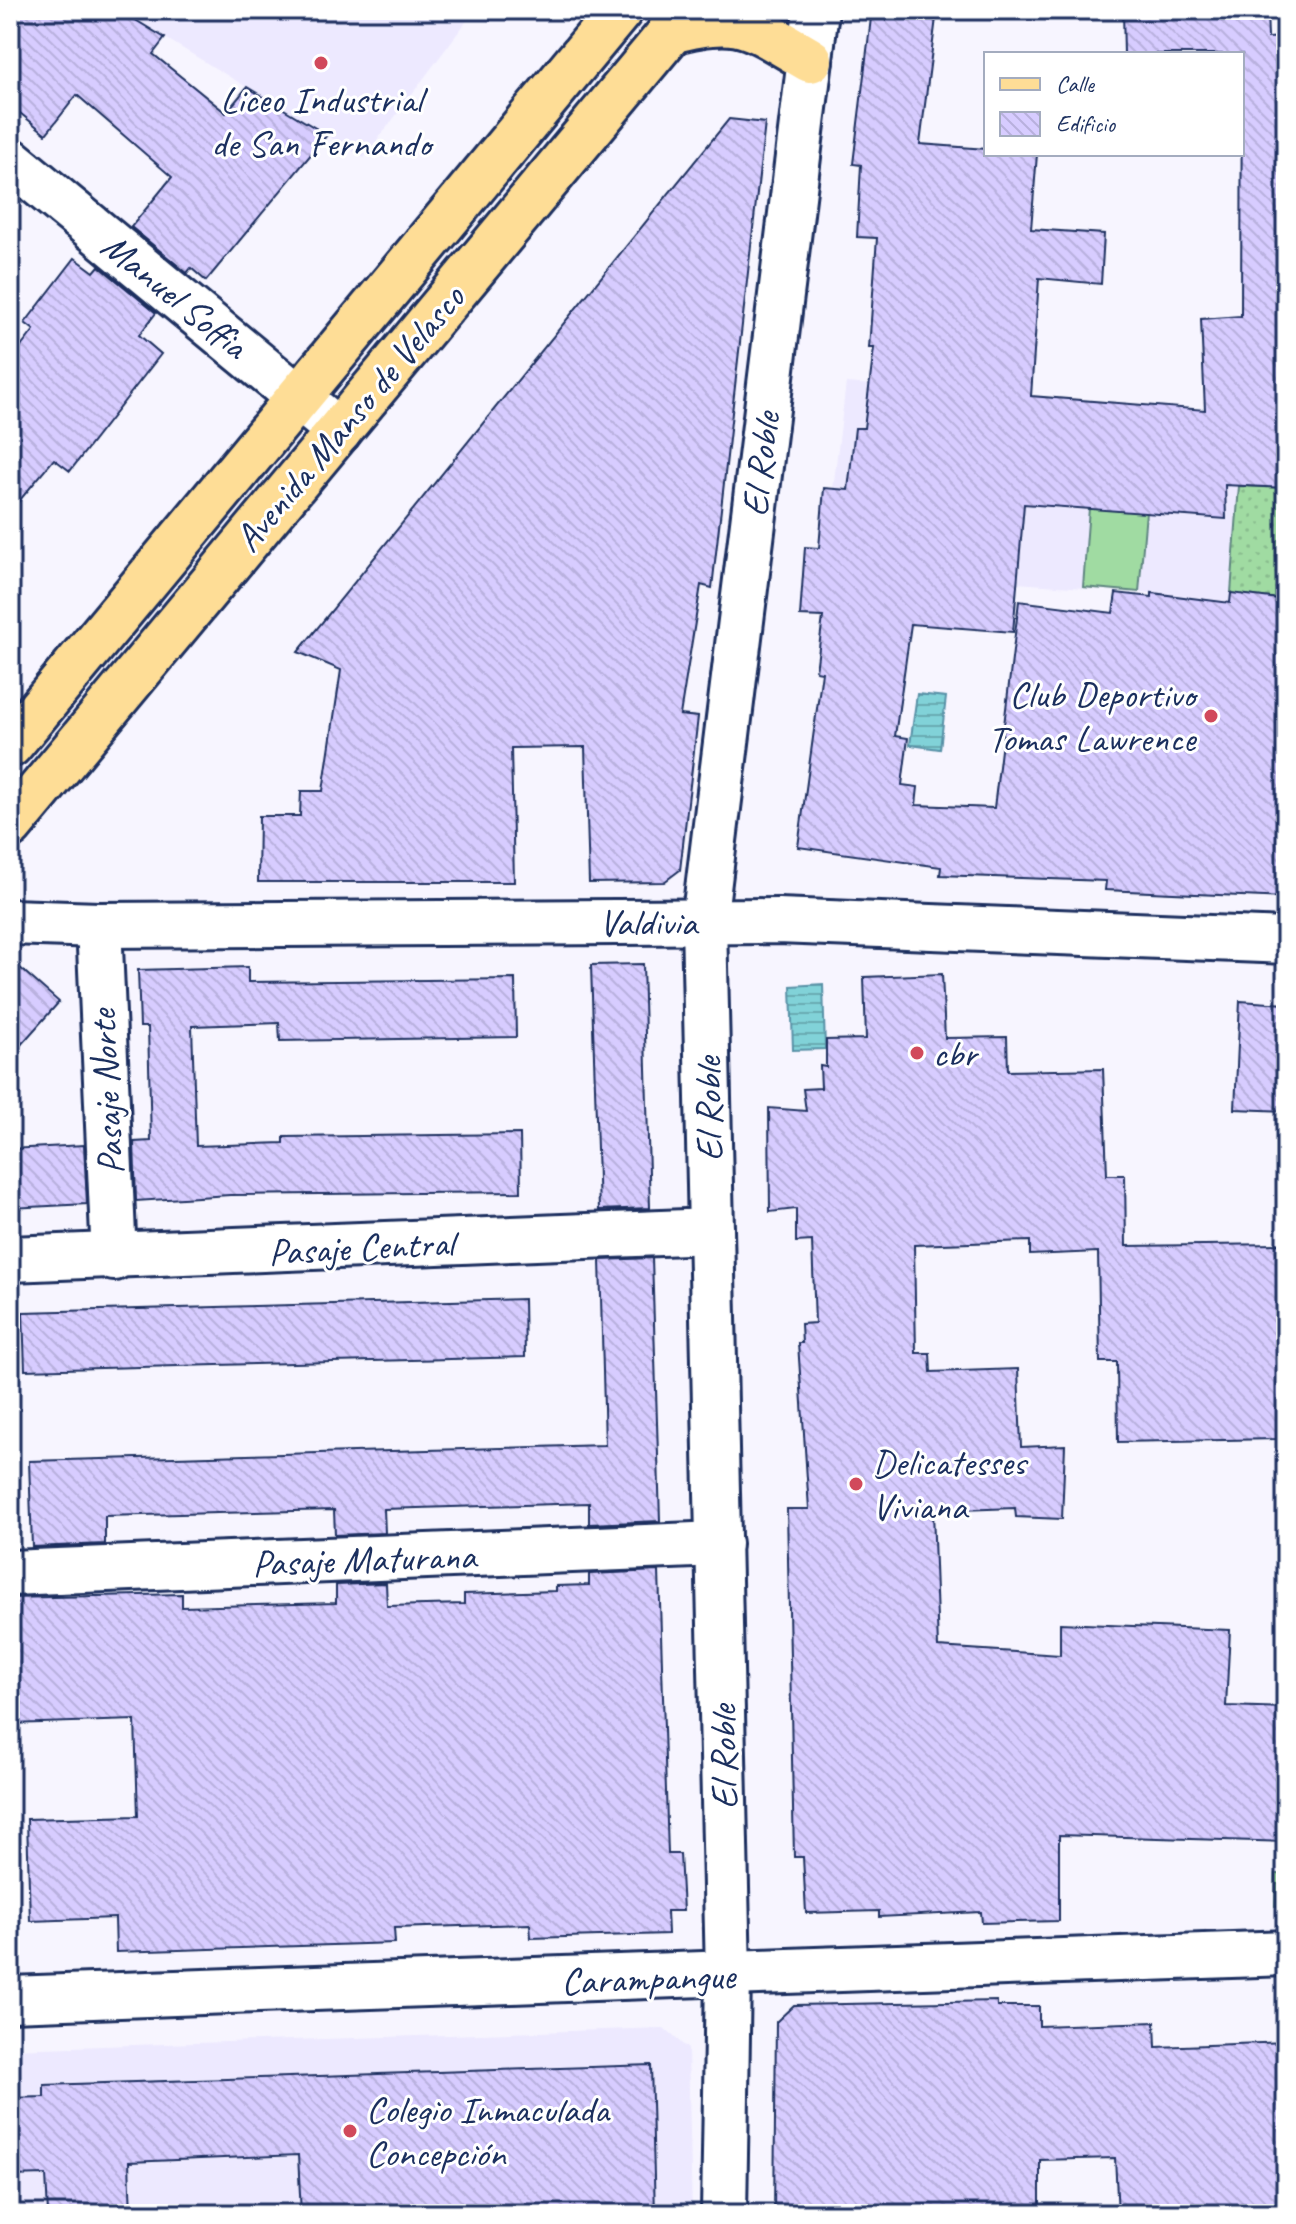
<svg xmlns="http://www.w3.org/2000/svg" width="1296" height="2224" viewBox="0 0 1296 2224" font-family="Caveat,sans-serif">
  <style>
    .built { fill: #ede9ff }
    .grass { fill: url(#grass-dots); stroke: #5e8580; stroke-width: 2 }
    .park { fill: #a0dba2; stroke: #5e8580; stroke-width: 2 }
    .water { fill: url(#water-rules); stroke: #5891a7; stroke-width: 2 }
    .building { fill: url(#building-back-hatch); stroke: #1b2f5e; stroke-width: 2 }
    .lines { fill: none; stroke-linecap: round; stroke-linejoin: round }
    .minor-casing { stroke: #1b2f5e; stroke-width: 50 }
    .major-casing { stroke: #1b2f5e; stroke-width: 50 }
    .minor { stroke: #fff; stroke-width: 44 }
    .major { stroke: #fedd96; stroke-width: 44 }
    .poi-dot { fill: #d1495b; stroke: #fff; stroke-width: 3 }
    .labels { text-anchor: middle; stroke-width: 6; stroke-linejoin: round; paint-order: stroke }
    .poi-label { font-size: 38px; fill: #1b2f5e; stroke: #fff; text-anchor: start }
    .street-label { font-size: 38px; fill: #1b2f5e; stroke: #fff }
  </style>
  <defs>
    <pattern id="grass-dots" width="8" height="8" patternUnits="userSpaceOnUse" patternTransform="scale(2)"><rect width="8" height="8" fill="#a0dba2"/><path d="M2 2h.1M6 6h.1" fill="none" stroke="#89bc8e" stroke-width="1.8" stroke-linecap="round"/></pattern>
    <pattern id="water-rules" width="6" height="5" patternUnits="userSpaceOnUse" patternTransform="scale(2)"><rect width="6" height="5" fill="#81d2d8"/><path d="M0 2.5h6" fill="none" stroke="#69abb2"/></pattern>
    <pattern id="building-back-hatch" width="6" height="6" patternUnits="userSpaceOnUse" patternTransform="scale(2)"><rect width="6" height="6" fill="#d7ccff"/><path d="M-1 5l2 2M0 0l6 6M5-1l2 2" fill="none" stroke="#b8b0dd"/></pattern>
  </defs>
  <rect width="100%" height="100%" fill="#f7f5ff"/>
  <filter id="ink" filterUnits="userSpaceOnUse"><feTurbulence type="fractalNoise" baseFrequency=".0125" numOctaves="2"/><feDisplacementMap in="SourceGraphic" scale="16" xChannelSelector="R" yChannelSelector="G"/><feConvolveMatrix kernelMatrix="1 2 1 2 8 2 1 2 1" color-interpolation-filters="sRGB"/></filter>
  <g filter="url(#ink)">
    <g class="built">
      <polygon points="119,10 475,10 364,158"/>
      <polygon points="1286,128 1286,488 1239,486 1230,603 1152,593 804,567 805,547 819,548 833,489 846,383 1242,413 1242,133"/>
      <polygon points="1286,1565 1286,1905 1275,1906 1280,1758"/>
      <polygon points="664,2028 688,2049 692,2214 10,2214 10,2049"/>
    </g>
    <g class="grass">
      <polygon points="1239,486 1286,488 1286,600 1231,593"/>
      <polygon points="1276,1874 1286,1874 1286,1905 1275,1906"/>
    </g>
    <polygon class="park" points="1089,508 1146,512 1139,592 1083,587"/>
    <g class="water">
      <polygon points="917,694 946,697 940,749 910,745"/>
      <polygon points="823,984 825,1049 793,1050 791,986"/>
    </g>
    <g class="building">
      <polygon points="10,10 119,10 165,38 153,54 226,113 247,87 327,135 206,281 191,268 187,273 131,227 172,177 77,95 46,134 10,105"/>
      <polygon points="872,10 937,10 920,144 986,149 986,154 1037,154 1031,229 1104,234 1101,284 1039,278 1031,396 1205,410 1201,319 1241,316 1242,54 1124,54 1123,10 1267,10 1268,38 1285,37 1286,488 1225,485 1226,519 1024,504 1013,632 911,624 895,736 908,738 902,785 918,787 916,805 994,808 1019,601 1113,613 1116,593 1152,597 1152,593 1230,603 1231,593 1286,600 1286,898 1105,890 1106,881 940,875 941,867 798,847 822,672 816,671 823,617 800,616 805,547 819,548 824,488 848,490 855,428 864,428 874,348 869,348 877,238 857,237 861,165 853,164"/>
      <polygon points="729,119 765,123 712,588 701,585 680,715 698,717 680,870 664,882 589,883 585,747 511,748 514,882 258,882 259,816 300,816 301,791 323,791 341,670 298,652"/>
      <polygon points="75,258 94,272 99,266 156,313 139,335 161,354 70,471 54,459 10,512 10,361 34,330 25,323"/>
      <polygon points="10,959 59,1002 10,1057"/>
      <polygon points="643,964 650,1208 599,1210 591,965"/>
      <polygon points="248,967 248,982 515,979 516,1037 280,1041 279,1023 192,1026 196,1146 284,1143 284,1137 520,1134 521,1192 230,1195 136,1201 134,1142 151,1141 148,1027 140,1027 138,970"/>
      <polygon points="942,974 945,1038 1007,1037 1008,1071 1103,1069 1107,1175 1125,1175 1126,1246 1286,1244 1286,1348 1277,1439 1118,1442 1117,1362 1100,1362 1098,1252 1030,1255 1030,1241 914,1245 916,1353 930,1353 931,1372 1018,1369 1021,1447 1065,1445 1062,1519 1016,1517 1015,1508 933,1511 938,1647 1060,1655 1060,1623 1230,1630 1226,1706 1286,1708 1286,1842 1059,1835 1059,1921 982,1923 981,1912 879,1917 879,1911 806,1913 803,1857 794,1857 787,1509 809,1509 798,1343 802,1343 801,1324 815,1323 812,1241 796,1242 796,1209 770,1212 769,1108 806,1111 803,1089 821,1088 820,1066 826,1067 826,1040 866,1039 864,977"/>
      <polygon points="1240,1001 1286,1004 1286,1111 1235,1109"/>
      <polygon points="84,1145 87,1204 11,1208 10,1149"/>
      <polygon points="652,1258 660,1521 589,1524 589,1503 384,1509 385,1533 335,1535 334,1510 105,1516 105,1544 32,1547 29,1461 605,1445 600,1260"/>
      <polygon points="524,1299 525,1357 25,1370 23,1312"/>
      <polygon points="659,1571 668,1854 680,1854 683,1911 667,1911 668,1934 531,1938 530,1924 394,1928 395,1943 116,1952 115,1918 30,1921 27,1819 138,1816 135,1720 10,1724 10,1598 182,1594 182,1607 336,1603 336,1585 386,1583 387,1606 464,1604 464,1594 556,1591 556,1586 589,1585 589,1574"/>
      <polygon points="997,2001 997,2006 1039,2006 1039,2026 1155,2022 1156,2047 1286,2042 1286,2214 1118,2214 1115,2158 1040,2160 1040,2214 774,2214 776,2022 794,2005"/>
      <polygon points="651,2065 655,2214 301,2214 298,2155 129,2162 131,2214 48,2214 46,2175 10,2176 10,2098 44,2097 44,2085"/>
    </g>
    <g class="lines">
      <g class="minor-casing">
        <g id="minor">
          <polyline points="10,160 339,431"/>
          <polyline points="10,922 99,925 778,921 1286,941"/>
          <polyline points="99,925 114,1258"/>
          <polyline points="10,1259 711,1231"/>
          <polyline points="10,1573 719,1544"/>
          <polyline points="10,1999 1286,1953"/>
          <polyline points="724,2214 728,1975 704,922 816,10"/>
        </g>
      </g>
      <g class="major-casing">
        <g id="major">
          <path d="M 670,31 C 742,12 749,25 810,60"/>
          <polyline points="10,745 620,10"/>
          <polyline points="10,826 689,10"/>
        </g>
      </g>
      <use href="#minor" class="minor"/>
      <use href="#major" class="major"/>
    </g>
  </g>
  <g class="poi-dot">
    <circle cx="321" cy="63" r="8"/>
    <circle cx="1211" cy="716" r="8"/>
    <circle cx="917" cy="1053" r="8"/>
    <circle cx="856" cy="1484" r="8"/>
    <circle cx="350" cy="2131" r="8"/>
  </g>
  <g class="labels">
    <g class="poi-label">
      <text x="321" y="112" text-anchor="middle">Liceo Industrial<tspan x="321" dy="44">de San Fernando</tspan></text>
      <text x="1195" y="707" text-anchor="end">Club Deportivo<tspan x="1195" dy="44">Tomas Lawrence</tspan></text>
      <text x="933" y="1066">cbr</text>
      <text x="872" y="1475">Delicatesses<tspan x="872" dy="44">Viviana</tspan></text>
      <text x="366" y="2122">Colegio Inmaculada<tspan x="366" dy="44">Concepción</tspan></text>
    </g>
    <g class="street-label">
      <text transform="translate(175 295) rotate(39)" y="13">Manuel Soffia</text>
      <text transform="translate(349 418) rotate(-50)" y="13">Avenida Manso de Velasco</text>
      <text transform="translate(760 464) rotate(-83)" y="13">El Roble</text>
      <text x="648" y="935">Valdivia</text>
      <text transform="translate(106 1092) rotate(-93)" y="13">Pasaje Norte</text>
      <text transform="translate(708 1109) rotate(-91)" y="13">El Roble</text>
      <text transform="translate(361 1247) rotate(-3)" y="13">Pasaje Central</text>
      <text transform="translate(364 1559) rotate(-2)" y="13">Pasaje Maturana</text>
      <text transform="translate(723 1757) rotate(-91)" y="13">El Roble</text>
      <text transform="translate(648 1978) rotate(-2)" y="13">Carampangue</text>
    </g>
  </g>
  <rect width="1296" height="2224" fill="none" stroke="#fff" stroke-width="40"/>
  <rect x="20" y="20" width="1256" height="2184" fill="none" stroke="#1b2f5e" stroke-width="3" filter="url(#ink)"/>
  <rect x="984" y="52" width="260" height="104" fill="#ffffff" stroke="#a4acbf" stroke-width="2"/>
  <rect x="1000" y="78" width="40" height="12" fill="#fedd96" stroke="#a4acbf" stroke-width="2"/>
  <text x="1056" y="92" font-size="24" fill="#1b2f5e">Calle</text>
  <rect x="1000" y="112" width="40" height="24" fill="url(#building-back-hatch)" stroke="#a4acbf" stroke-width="2"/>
  <text x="1056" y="132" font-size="24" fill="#1b2f5e">Edificio</text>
</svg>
